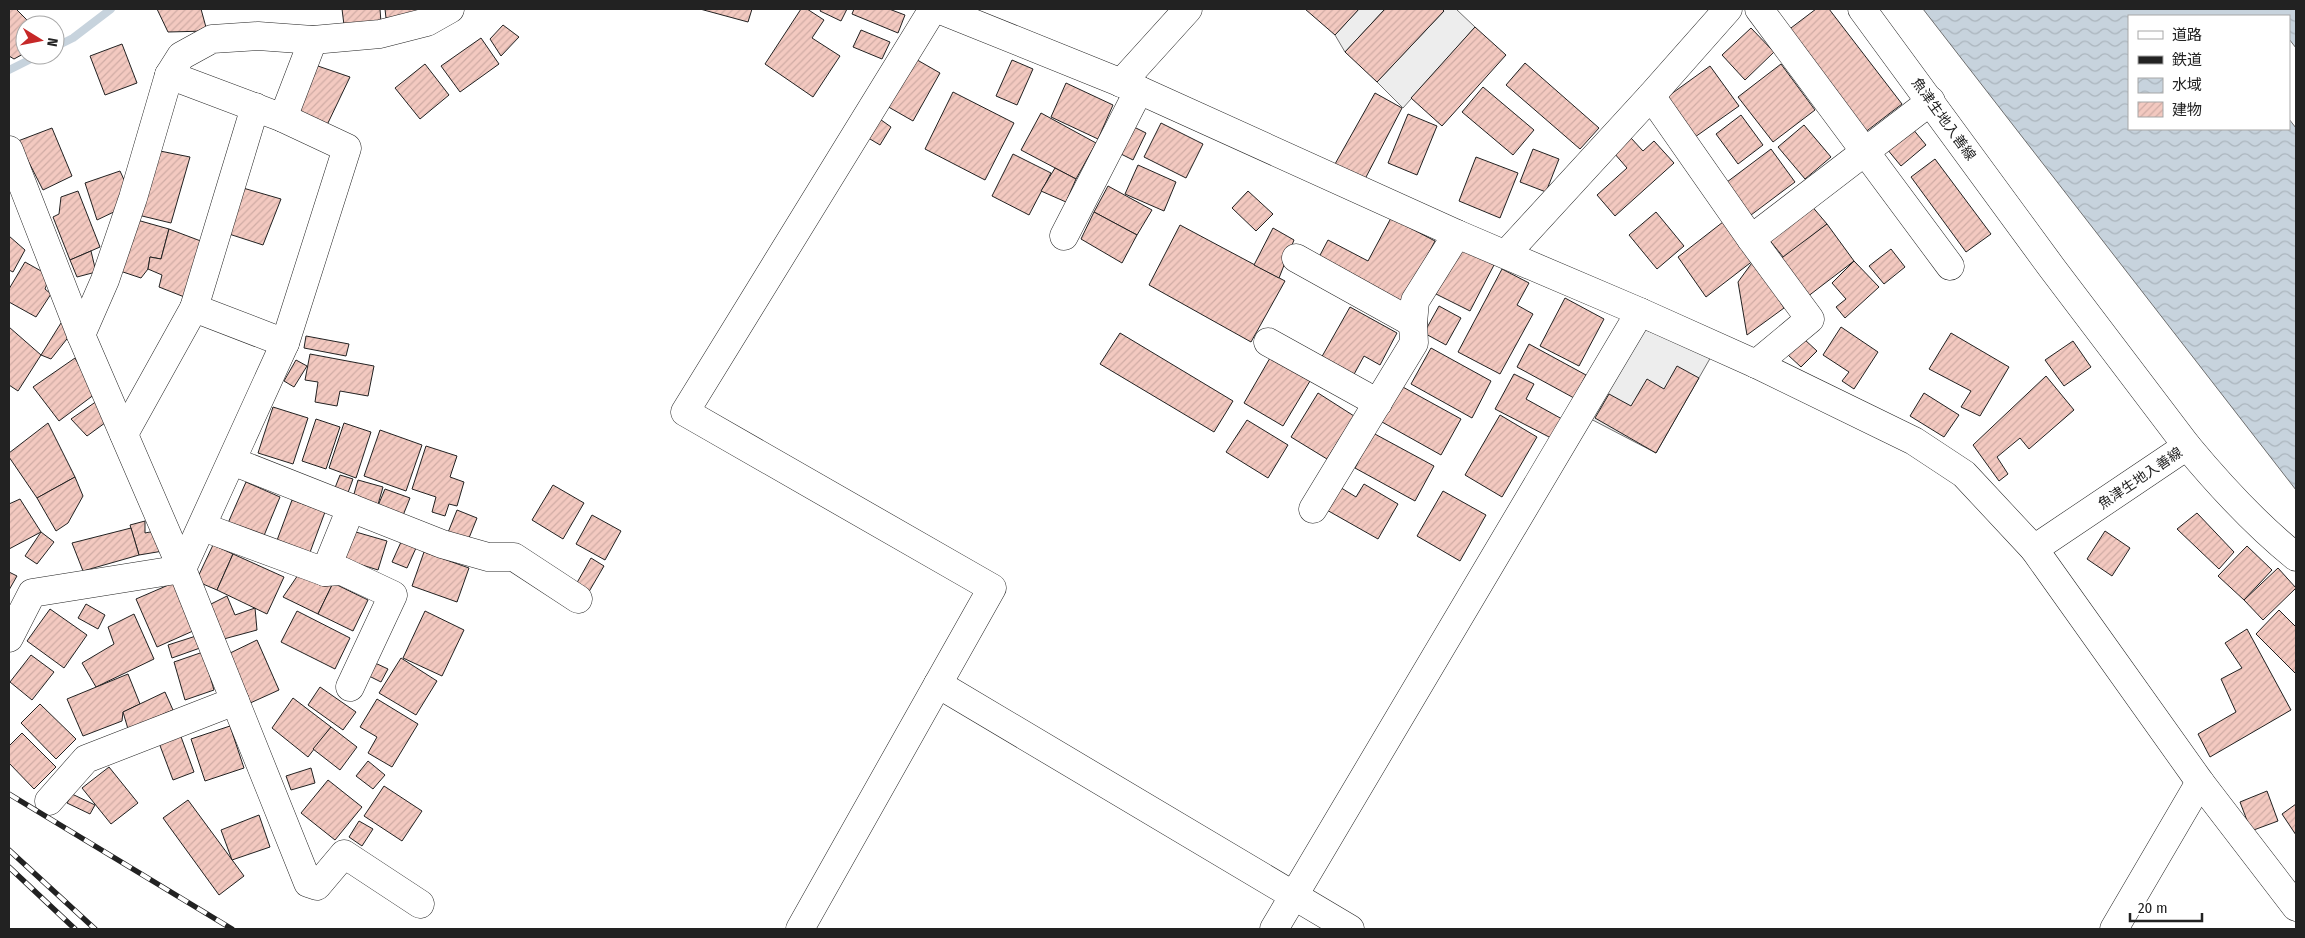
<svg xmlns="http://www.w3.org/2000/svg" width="2305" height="938" viewBox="0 0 2305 938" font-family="'Fira Sans Condensed','Noto Sans JP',sans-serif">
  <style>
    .parking { fill: #ededed; stroke: #6f6f6f }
    .water { fill: url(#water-waves); stroke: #6f6f6f; fill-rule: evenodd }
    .pier { fill: #fff; stroke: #6f6f6f }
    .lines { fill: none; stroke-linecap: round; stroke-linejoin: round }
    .stream { stroke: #c7d3dd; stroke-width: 8 }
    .building { fill: url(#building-hatch); stroke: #222 }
    .minor-casing { stroke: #222; stroke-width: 29 }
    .major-casing { stroke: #222; stroke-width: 29 }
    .minor { stroke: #fff; stroke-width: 28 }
    .major { stroke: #fff; stroke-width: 28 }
    .rail-casing { stroke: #222; stroke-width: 5.5 }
    .rail { stroke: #fff; stroke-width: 4; stroke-dasharray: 11; stroke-linecap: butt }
    .labels { text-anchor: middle; stroke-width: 4; stroke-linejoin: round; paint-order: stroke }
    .street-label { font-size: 14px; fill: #222; stroke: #fff }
  </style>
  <defs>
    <pattern id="water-waves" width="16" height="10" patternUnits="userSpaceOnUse" patternTransform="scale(1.25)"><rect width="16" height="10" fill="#c7d3dd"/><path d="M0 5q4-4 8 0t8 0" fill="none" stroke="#abb5bd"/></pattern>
    <pattern id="building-hatch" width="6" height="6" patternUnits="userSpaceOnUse" patternTransform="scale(1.25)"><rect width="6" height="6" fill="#f3c9c0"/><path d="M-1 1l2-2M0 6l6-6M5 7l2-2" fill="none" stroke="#d0aca5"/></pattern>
  </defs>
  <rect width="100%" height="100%" fill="#fff"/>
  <g class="parking">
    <polygon points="1359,9 1385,9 1345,52 1335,35"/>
    <polygon points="1442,9 1456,9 1475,27 1403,108 1377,82 1444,11"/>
    <polygon points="1643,329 1712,355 1656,453 1587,417"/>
  </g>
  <path class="water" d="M 1923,9 L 2296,9 L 2296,490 ZM 2129,16 L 2289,16 L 2289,129 L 2129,129 Z"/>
  <polygon class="pier" points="2289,39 2296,48 2296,128 2289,119"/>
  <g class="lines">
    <g class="stream">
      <polyline points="55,47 73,38 111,9"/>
      <polyline points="9,70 39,55"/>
    </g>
  </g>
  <g class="building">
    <polygon points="9,9 16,9 32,25 25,25 25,53 14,59 9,56"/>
    <polygon points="157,9 201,9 207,31 168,32"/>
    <polygon points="342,9 380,9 381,23 344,25"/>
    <polygon points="385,9 418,9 419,14 386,18"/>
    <polygon points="700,9 752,9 748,22"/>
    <polygon points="801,9 807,9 824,20 812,38 840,56 813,97 765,64"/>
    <polygon points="821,9 847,9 841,21 820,11"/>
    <polygon points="854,9 889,9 905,15 898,33 852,14"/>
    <polygon points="1305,9 1359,9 1335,35"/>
    <polygon points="1385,9 1442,9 1444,11 1377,82 1345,52"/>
    <polygon points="1816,9 1829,9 1902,104 1864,133 1787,31"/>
    <polygon points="503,25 519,37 501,56 490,39"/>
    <polygon points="1475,27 1506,55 1442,126 1411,98"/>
    <polygon points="1751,28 1774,52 1745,80 1722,55"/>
    <polygon points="861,30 890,42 882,59 853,47"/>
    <polygon points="481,38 499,64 460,92 441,66"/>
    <polygon points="122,44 137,83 105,95 90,56"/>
    <polygon points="912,57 940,73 913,121 885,105"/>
    <polygon points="1012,60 1033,69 1017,105 996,96"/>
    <polygon points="1525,63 1599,128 1580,149 1506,85"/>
    <polygon points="425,64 449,95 420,119 395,88"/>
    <polygon points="1781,64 1815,110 1773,142 1738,97"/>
    <polygon points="315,65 350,77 327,125 297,114"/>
    <polygon points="1710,66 1739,106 1695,137 1667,97"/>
    <polygon points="1066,83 1113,105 1098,139 1051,117"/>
    <polygon points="1483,87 1534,130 1513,155 1462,112"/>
    <polygon points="953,92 1014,123 985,180 925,149"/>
    <polygon points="1375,93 1402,108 1365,179 1335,164"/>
    <polygon points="1041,113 1096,143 1076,179 1021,150"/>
    <polygon points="1408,114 1437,126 1417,175 1388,163"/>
    <polygon points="1741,115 1763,145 1738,164 1716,134"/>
    <polygon points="877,117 891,127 880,145 865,136"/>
    <polygon points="1161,123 1203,144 1186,178 1144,157"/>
    <polygon points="1130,125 1146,133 1133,160 1117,152"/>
    <polygon points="1804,125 1831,157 1805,179 1778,147"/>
    <polygon points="52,128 72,176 43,190 18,141"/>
    <polygon points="1912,128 1926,145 1901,166 1887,149"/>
    <polygon points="1631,138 1643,151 1654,141 1674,163 1615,216 1597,195 1627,168 1614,153"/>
    <polygon points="1533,149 1559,159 1546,192 1520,182"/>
    <polygon points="1771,149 1795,182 1747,218 1723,185"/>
    <polygon points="155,150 190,157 171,223 138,215"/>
    <polygon points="1013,154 1051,173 1029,215 992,196"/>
    <polygon points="1476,157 1518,173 1500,218 1459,201"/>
    <polygon points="1935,159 1991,234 1966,252 1911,177"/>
    <polygon points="1138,165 1176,182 1164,211 1125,194"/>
    <polygon points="1055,168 1076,179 1066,202 1041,191"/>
    <polygon points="120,171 126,184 118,210 97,220 85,183"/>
    <polygon points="1108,186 1152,210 1137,235 1094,212"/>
    <polygon points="243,188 281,199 263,245 229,234"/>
    <polygon points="78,191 100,247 70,260 53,217 59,214 61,197"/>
    <polygon points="1248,191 1273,214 1256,231 1232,208"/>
    <polygon points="1810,204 1827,224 1784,258 1767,237"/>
    <polygon points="1094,212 1137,235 1122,263 1081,239"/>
    <polygon points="1656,212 1684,246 1657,269 1629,235"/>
    <polygon points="1391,218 1435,241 1403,302 1319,257 1328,240 1368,261"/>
    <polygon points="137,220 169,229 161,259 150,257 148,269 141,278 114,269"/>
    <polygon points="1723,222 1754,260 1706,297 1678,257"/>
    <polygon points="1827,224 1854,261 1807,297 1779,260"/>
    <polygon points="1180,225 1285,281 1251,342 1149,285"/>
    <polygon points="1273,228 1294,240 1279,278 1254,265"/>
    <polygon points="169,229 206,243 187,298 159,287 162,275 148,269 150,257 161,259"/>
    <polygon points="9,236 25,250 13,272 9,270"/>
    <polygon points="1460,247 1494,265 1470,311 1436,294"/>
    <polygon points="1891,249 1905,267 1884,284 1869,266"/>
    <polygon points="91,251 96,272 77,277 70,260"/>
    <polygon points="1754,260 1784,308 1747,335 1738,282"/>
    <polygon points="1854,261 1879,287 1845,318 1836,307 1846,299 1832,283"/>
    <polygon points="25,262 50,276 45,289 51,294 36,317 9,302 9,289"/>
    <polygon points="1502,269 1529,283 1517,305 1533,314 1500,374 1458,352"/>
    <polygon points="1565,298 1604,319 1579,366 1540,346"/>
    <polygon points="1439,306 1461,318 1446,345 1424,333"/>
    <polygon points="1350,307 1397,333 1380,365 1364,356 1352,378 1320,360"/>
    <polygon points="61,323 74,330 51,359 41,355"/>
    <polygon points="9,327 41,355 18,391 9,385"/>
    <polygon points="1841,327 1878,352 1854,389 1842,381 1849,372 1823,355"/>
    <polygon points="1120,333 1233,401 1214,432 1100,364"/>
    <polygon points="1951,333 2009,367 1980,416 1961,407 1971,391 1929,369"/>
    <polygon points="306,336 349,344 346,356 304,348"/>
    <polygon points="1804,339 1817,351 1801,367 1788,355"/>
    <polygon points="2073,341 2091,367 2064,386 2045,360"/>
    <polygon points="1529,344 1586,375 1574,398 1517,367"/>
    <polygon points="1431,348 1491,381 1472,418 1411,384"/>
    <polygon points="310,354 374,366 368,396 340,391 337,406 315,402 318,382 305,380"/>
    <polygon points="75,358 95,394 59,421 33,387"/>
    <polygon points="1270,358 1310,381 1283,426 1244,403"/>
    <polygon points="296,360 307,366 294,387 284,381"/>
    <polygon points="1677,366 1699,378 1656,453 1595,418 1609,394 1631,406 1647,379 1664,389"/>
    <polygon points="1514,374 1534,384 1526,399 1562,419 1551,438 1495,409"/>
    <polygon points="2046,376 2074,410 2029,449 2020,438 1997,457 2008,474 1999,481 1973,445"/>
    <polygon points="1401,386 1461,419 1441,455 1382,422"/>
    <polygon points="1318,393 1354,416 1327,459 1291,437"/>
    <polygon points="1924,393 1959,415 1944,437 1910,416"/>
    <polygon points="97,401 109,420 87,436 71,419"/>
    <polygon points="273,407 308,418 293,464 258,453"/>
    <polygon points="1500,415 1537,437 1502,497 1465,475"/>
    <polygon points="316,419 340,427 326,469 302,461"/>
    <polygon points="1247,420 1288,445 1268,478 1226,452"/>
    <polygon points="48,423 75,477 37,498 9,457 9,453"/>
    <polygon points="344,423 371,432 356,478 329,468"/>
    <polygon points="380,430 422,445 406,491 364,476"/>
    <polygon points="1373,433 1434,466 1415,501 1355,468"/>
    <polygon points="426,446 457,456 450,477 464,482 457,506 449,504 445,516 432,512 436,497 412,489"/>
    <polygon points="340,475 353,479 346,498 333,493"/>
    <polygon points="75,477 83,496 68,523 56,531 37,498"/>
    <polygon points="358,480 383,487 377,508 352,501"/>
    <polygon points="246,482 280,497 263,538 228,523"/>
    <polygon points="1364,484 1398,504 1378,539 1325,509 1338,486 1356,497"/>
    <polygon points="553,485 584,503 563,539 532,520"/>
    <polygon points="385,489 410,498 402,518 377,508"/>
    <polygon points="1443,491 1486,515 1460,561 1417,536"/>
    <polygon points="20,499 41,532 9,549 9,504"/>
    <polygon points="292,500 325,512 309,555 276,543"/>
    <polygon points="457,510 477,518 467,543 447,535"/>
    <polygon points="2197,513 2234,552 2219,569 2177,529"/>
    <polygon points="592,515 621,531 605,560 576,544"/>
    <polygon points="145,521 145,533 155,531 163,551 139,555 130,525"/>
    <polygon points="131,528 139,555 83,571 72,543"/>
    <polygon points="349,530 387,541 378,570 340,558"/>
    <polygon points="2105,531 2130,548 2112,576 2087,559"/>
    <polygon points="41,532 54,542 37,564 25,556"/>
    <polygon points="401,542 416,548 407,568 392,562"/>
    <polygon points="213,545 233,554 217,590 196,581"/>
    <polygon points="2247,546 2272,570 2244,600 2218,576"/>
    <polygon points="424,552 469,568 457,602 412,586"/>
    <polygon points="233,554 284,577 267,614 217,590"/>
    <polygon points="591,558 604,566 587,595 574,588"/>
    <polygon points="2278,568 2296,588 2263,620 2244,600"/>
    <polygon points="9,572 17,576 9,590"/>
    <polygon points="298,575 333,583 318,614 283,597"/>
    <polygon points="173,583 193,631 157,647 136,599"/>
    <polygon points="333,583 368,600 353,631 318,614"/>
    <polygon points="227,596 235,615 255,608 257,630 220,640 209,605"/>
    <polygon points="86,604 105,615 98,629 78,618"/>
    <polygon points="50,609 87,635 64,668 27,641"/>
    <polygon points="2279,610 2296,627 2296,674 2256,634"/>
    <polygon points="297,611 350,638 335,669 281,642"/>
    <polygon points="425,611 464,630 442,676 403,658"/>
    <polygon points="134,614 154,659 96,687 82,663 114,644 108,627"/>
    <polygon points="2247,629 2291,710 2210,757 2198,734 2236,712 2221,679 2242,668 2225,643"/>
    <polygon points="196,636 200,648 172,658 168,645"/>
    <polygon points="257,640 279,690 248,704 226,655"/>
    <polygon points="203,652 214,690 185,700 174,662"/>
    <polygon points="31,655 54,672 32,700 10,682"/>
    <polygon points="401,658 437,681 416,715 379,693"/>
    <polygon points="373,662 388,669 381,682 367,675"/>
    <polygon points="128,674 140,704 123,712 122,721 83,736 67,699"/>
    <polygon points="320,687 356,712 343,730 308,705"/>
    <polygon points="165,692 173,710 128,729 123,712"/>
    <polygon points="293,698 331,727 308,757 272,728"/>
    <polygon points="377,699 418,724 392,767 368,753 377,737 360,727"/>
    <polygon points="40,704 76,739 56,759 21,723"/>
    <polygon points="230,726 244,768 205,781 191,739"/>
    <polygon points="331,727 357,747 340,770 313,749"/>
    <polygon points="22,733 56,767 34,789 9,763 9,746"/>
    <polygon points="180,734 194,772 173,780 159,743"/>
    <polygon points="368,761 385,775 373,789 356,776"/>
    <polygon points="109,767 138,803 111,824 82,788"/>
    <polygon points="311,768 315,783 291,790 286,776"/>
    <polygon points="328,780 362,807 335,840 301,813"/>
    <polygon points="384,786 422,811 402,841 364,816"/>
    <polygon points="2267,791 2278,821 2251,831 2240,802"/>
    <polygon points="72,794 95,805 90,814 67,803"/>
    <polygon points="188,800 244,876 219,895 163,818"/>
    <polygon points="2296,804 2296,835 2282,814"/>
    <polygon points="259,815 270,847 232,860 221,830"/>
    <polygon points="359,821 373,829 362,846 349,837"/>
  </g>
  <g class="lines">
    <g class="minor-casing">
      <g id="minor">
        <polyline points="938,9 1139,90 1457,234 1640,312 1756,364 1914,441 1964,474 2034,549"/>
        <polyline points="1759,9 1950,266"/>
        <polyline points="169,75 283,118 313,40"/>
        <polyline points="1121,83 1188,9"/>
        <polyline points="1651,96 1728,9"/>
        <polyline points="255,107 194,308 285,343 347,148 283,118"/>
        <polyline points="9,150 81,335 182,569 308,883 317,886 344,854 420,904"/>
        <polyline points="1064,236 1139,90"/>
        <polyline points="1751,239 1810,319 1756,364"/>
        <polyline points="1506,254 1651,96 1751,239 1931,101"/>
        <polyline points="1296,258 1413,323"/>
        <polyline points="81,335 105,280 133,198 169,75 181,56 212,39 258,36 313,40 380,34 427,22 450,9"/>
        <polyline points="1268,342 1378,403"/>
        <polyline points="124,434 194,308"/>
        <path d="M 2187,446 C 2221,487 2255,524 2296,557"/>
        <polyline points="232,461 442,544 488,557 514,557 578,599"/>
        <polyline points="1313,509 1414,343 1413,323 1415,301 1457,234"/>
        <polyline points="203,527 325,572 351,508"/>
        <polyline points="325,572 342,571 393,595 350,687"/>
        <polyline points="9,638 32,593 182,569 285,343"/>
        <polyline points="938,684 1350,929"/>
        <polyline points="49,801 86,759 235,701"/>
        <polyline points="800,929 992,588 685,412 933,9"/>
        <polyline points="1274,929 1640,312"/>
        <polyline points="2114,929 2200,782"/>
      </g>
    </g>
    <g class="major-casing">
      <polyline id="major" points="1862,9 2052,268 2187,446 2034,549 2200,782 2296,907"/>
    </g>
    <use href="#minor" class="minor"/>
    <use href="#major" class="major"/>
    <g class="rail-casing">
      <g id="rail">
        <polyline points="9,794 232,929"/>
        <polyline points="9,850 95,929"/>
        <polyline points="9,867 75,929"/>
      </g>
    </g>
    <use href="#rail" class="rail"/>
  </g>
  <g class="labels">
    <g class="street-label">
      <text transform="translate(1944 119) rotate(54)" y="5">魚津生地入善線</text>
      <text transform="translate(2140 478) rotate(-34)" y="5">魚津生地入善線</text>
    </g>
  </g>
  <rect width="2305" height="938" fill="none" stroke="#222222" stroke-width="20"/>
  <rect x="2128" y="15" width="162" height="115" fill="#ffffff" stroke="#a7a7a7"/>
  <rect x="2138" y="31" width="25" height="8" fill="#ffffff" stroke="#a7a7a7"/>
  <text x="2172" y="40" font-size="15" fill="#222222">道路</text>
  <rect x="2138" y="56" width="25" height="8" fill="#222222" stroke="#a7a7a7"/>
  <text x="2172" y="65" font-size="15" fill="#222222">鉄道</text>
  <rect x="2138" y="78" width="25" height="15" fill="url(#water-waves)" stroke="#a7a7a7"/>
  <text x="2172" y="90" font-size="15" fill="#222222">水域</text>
  <rect x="2138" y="102" width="25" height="15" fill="url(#building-hatch)" stroke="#a7a7a7"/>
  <text x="2172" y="115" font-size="15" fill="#222222">建物</text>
  <g transform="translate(40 40) rotate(100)"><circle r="24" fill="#ffffff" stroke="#a7a7a7"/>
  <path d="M0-4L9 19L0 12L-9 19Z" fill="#c62828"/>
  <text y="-8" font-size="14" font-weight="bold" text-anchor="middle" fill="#222222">N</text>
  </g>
  <path d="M2130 913v8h72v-8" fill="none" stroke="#222222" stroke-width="2.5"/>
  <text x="2138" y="913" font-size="15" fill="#222222" stroke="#ffffff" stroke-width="4" paint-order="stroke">20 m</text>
</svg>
